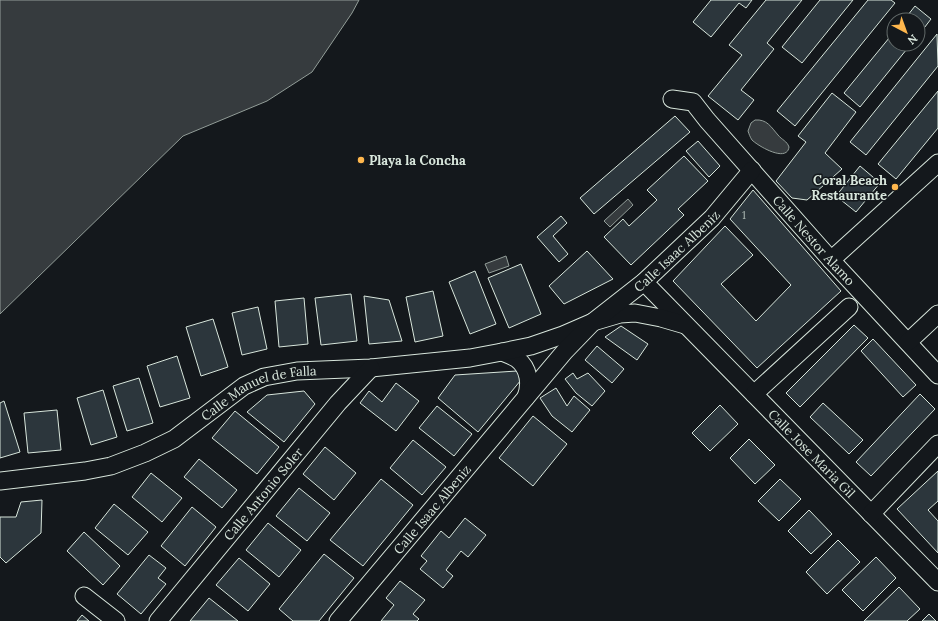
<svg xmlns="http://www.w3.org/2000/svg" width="938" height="621" viewBox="0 0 938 621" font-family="Lora,serif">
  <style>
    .water { fill: #363b3e; stroke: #939e99 }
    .building { fill: #2c363c; stroke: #d8e6dc }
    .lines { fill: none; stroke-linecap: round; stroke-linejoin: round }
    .minor-casing { stroke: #d8e6dc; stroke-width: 19 }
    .minor { stroke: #14181c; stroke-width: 17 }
    .poi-dot { fill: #ffb74d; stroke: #14181c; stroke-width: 1.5 }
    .labels { text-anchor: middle; stroke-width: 3; stroke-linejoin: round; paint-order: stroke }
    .number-label { font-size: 11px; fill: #adbab4 }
    .poi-label { font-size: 13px; font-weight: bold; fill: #d8e6dc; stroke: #14181c; text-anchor: start }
    .street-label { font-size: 13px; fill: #d8e6dc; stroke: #14181c }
  </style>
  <rect width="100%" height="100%" fill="#14181c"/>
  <g class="water">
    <polygon points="0,0 359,0 352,13 312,72 267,101 183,136 0,314"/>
    <path d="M 755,120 C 767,119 771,127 778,135 C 782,140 787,141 789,147 C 787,163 758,146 752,140 C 750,137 749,134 748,131 L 751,123 Z"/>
    <polygon points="628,199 633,205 610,227 604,221"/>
    <polygon points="506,256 509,266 489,273 485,264"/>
  </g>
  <g class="building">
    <polygon points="711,0 752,0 746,8 739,3 711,37 693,22"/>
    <polygon points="766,0 802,0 767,43 774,49 741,90 754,100 738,120 708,96 742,55 729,45"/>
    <polygon points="820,0 853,0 802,63 782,47"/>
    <polygon points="868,0 891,0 895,3 795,126 777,111"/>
    <polygon points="915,6 931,19 918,36 918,20 904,20"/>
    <polygon points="894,32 894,44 911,44 860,107 844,93"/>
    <polygon points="937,34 938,66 866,155 850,142"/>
    <polygon points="938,91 938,128 896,179 878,164"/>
    <polygon points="832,93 856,112 825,153 842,169 807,200 792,198 776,181 806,142 798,136"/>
    <polygon points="675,116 690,132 594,214 580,198"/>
    <polygon points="698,141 720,166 709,177 686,151"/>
    <polygon points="684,156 708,181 678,209 684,215 631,265 604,237 623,219 629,226 657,200 647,190"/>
    <polygon points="860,166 880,183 856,212 836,196"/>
    <polygon points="753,190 841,291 757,368 673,281 725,226 753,255 721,284 756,321 791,285 730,219"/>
    <polygon points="561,216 567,223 553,236 568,254 559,262 537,237"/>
    <polygon points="587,251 613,279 564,304 549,286"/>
    <polygon points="521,264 541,314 509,328 488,278"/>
    <polygon points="475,271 496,324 470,334 449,282"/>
    <polygon points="433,291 443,336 415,342 406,297"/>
    <polygon points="351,294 357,341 321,345 315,298"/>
    <polygon points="364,296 389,300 402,341 369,344"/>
    <polygon points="304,298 308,344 279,347 275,301"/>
    <polygon points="258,307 267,349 242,355 232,313"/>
    <polygon points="213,319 228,367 201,376 186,327"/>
    <polygon points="854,325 868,338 800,407 786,393"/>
    <polygon points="621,326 648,344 637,360 605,337"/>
    <polygon points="873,339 916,385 903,397 861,351"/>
    <polygon points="597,346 624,369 612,383 585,360"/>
    <polygon points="177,356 190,398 160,407 147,366"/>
    <polygon points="517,371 521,380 478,432 438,398 455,375"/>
    <polygon points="573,373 577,379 588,373 605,391 592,406 576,393 565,379"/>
    <polygon points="139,378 153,423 127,431 113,386"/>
    <polygon points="396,383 419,401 396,431 360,403 369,391 382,402"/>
    <polygon points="556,388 567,406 574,396 590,410 572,432 552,416 540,398"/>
    <polygon points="103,390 117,437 91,445 77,398"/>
    <polygon points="304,391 315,404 284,442 247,412 267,395"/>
    <polygon points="920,394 935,409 871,476 856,462"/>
    <polygon points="4,401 20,452 0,458 0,403"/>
    <polygon points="823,403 863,440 849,454 810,417"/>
    <polygon points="720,405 738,424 710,451 692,433"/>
    <polygon points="437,406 472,434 454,456 419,428"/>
    <polygon points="57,410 61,450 28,453 24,413"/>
    <polygon points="235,411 279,447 257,474 212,438"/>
    <polygon points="533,416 567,444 533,486 499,458"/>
    <polygon points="749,439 775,465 755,484 730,458"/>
    <polygon points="413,440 446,467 422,495 390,468"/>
    <polygon points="325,447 356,473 334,500 303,474"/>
    <polygon points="199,459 237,490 222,508 184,477"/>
    <polygon points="938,471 938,501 928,510 938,521 938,553 897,509"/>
    <polygon points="151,473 182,498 162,522 132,497"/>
    <polygon points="381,479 413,505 363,566 330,540"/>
    <polygon points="780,479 801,499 779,521 758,501"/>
    <polygon points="299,488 330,513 307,541 276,516"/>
    <polygon points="42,500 41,533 6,563 0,557 0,517 16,517 21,502"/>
    <polygon points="114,504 148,532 128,555 95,528"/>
    <polygon points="192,507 216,527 185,566 161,546"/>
    <polygon points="809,510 832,534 811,554 788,531"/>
    <polygon points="465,518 486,535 468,557 461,551 446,570 453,576 443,588 420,569 427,561 421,556 441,531 449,538"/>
    <polygon points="268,523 301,550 279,577 246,550"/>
    <polygon points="84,532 120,566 103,585 67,551"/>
    <polygon points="838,540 860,562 827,594 806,572"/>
    <polygon points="324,554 354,578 319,621 293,621 279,609"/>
    <polygon points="149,555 166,568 158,578 166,584 141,614 117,594"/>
    <polygon points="876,557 896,578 863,611 842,590"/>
    <polygon points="239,558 270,584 248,611 216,585"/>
    <polygon points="400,581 425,600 413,614 419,619 417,621 381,621 394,605 386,598"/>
    <polygon points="899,587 920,609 907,621 864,621"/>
    <polygon points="209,598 238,621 190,621"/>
    <polygon points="929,614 936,621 922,621"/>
    <polygon points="82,615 89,621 77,621"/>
  </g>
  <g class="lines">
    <g class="minor-casing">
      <g id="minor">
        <path id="s1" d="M 672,99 L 693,102 L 707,120 L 831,260 L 938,375"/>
        <polyline points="831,260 938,163"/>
        <path id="s2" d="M 644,282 L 938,582"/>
        <polyline points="908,342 938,314"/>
        <path d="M 502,352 C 507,354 513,356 517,359 C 529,368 531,384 526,397"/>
        <polyline points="754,394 849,307"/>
        <path id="s3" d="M 0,481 L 85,471 L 111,466 L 145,453 L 174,439 L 244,386 L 264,377 L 297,371 L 371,368 L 470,358 L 502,352 L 531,346 L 563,335 L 593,322 L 620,314 L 635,313 L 661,318 L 685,325"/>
        <polyline points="871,514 938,444"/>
        <polyline points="84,596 116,621"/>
        <path id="s4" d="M 158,621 L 338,403 L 371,368"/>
        <path id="s5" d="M 338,621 L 565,351 L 593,322 L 644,282 L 712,218 L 752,170"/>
      </g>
    </g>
    <use href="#minor" class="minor"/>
  </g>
  <g class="poi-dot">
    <circle cx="361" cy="160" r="4"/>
    <circle cx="895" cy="187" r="4"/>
  </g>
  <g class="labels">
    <g class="number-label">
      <text x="744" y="219">1</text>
    </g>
    <g class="poi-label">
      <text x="369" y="165">Playa la Concha</text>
      <text x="887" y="185" text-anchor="end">Coral Beach<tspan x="887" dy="15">Restaurante</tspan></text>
    </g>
    <g class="street-label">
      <text dy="5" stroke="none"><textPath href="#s1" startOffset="205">Calle Nestor Alamo</textPath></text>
      <text dy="5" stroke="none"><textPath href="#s5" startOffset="503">Calle Isaac Albeniz</textPath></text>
      <text dy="5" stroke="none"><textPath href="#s3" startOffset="280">Calle Manuel de Falla</textPath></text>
      <text dy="5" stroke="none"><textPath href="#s2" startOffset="240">Calle Jose Maria Gil</textPath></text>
      <text dy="5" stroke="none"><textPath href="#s4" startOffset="165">Calle Antonio Soler</textPath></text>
      <text dy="5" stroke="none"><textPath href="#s5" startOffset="146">Calle Isaac Albeniz</textPath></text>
    </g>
  </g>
  <g transform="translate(906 32) rotate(139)"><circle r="19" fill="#14181c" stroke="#626a69"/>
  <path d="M0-3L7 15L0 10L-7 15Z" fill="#ffb74d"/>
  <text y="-6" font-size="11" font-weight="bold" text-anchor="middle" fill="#d8e6dc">N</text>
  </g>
</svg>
